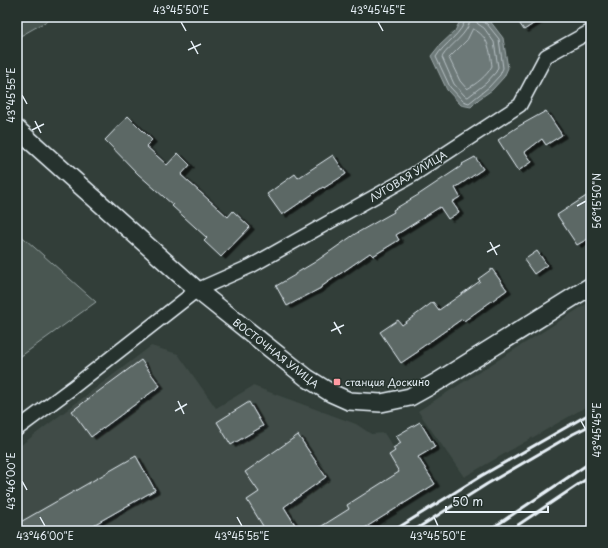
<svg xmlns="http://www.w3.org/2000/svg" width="608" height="548" viewBox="0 0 608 548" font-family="'Playpen Sans',sans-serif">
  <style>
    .built { fill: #3f4b46 }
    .green { fill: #495651; stroke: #98a4a4 }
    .water { fill: #6d7978; stroke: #9ea9ab }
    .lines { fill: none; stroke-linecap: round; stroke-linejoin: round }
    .shore { stroke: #b7c1c5; stroke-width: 1 }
    .building { fill: #5c6865; stroke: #e8f1f8; filter: url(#shadow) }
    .minor-casing { stroke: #e8f1f8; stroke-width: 16 }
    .major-casing { stroke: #e8f1f8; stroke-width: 20 }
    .minor { stroke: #26332d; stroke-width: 13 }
    .major { stroke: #26332d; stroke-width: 17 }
    .rail { stroke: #e8f1f8; stroke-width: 3 }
    .ticks { fill: none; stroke: #e8f1f8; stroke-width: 1.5 }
    .poi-dot { fill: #ff9aa2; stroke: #26332d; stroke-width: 1.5 }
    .labels { text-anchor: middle; stroke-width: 3; stroke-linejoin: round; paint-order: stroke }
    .street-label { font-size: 10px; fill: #e8f1f8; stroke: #26332d }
    .poi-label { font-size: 10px; fill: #e8f1f8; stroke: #26332d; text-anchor: start }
    .neatline { fill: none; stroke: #e8f1f8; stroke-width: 1.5 }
    .ticks-label { font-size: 10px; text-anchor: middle; fill: #e8f1f8 }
  </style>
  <defs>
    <filter id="shadow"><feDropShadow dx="4.5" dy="2.5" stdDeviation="0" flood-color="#0009"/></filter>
  </defs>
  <rect width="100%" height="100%" fill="#323e39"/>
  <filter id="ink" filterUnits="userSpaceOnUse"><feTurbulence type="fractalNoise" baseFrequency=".025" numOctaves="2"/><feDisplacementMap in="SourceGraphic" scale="8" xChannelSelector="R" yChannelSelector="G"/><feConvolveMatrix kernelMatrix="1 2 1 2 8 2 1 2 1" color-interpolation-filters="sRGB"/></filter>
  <g filter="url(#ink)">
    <g class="built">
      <polygon points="591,301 591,404 464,477 418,411"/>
      <polygon points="151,346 178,354 216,408 253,386 356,424 371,434 384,433 393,447 401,443 412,461 418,457 435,484 360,531 17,531 17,448"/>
    </g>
    <g class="green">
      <polygon points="17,17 54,17 17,38"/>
      <polygon points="17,232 96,302 17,359"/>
    </g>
    <polygon class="water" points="462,17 483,17 490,21 503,38 508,68 504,77 492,90 479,99 471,107 461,105 447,90 431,56 439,46 455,31"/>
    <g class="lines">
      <g class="shore">
        <path d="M 466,17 C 463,34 444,43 436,57 L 450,87 L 463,101 L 469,103 L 489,87 L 500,75 L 503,68 L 499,39 L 487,24 L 482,21 L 481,17"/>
        <path d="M 471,17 C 469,35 450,44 442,57 L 454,84 L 465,96 L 468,97 L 486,83 L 496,72 L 498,67 L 494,42 L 484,28 L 478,24 L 476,21 L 476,17"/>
        <path d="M 473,29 C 489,36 490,51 492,66 C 487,76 476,84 467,89 L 460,81 L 449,58 L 467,40 Z"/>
      </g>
    </g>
    <g class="building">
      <polygon points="515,17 544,17 524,30"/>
      <polygon points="546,111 562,135 546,145 542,139 525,152 532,162 518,171 498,140 519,126"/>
      <polygon points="128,116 152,140 146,146 167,165 178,153 190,165 181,175 228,217 233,211 250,227 221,257 204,241 207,238 172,206 173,205 138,174 105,140"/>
      <polygon points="333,155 346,174 324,188 323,187 282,215 267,194 295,174 298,178"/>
      <polygon points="475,157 483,169 455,188 460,197 452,202 459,212 448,219 440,207 396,235 399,240 373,256 370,253 321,287 321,288 287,306 276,286 295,275 295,274 315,262 355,234 394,212 393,210 418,195 463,165 462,164"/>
      <polygon points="591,193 591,237 577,245 557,215"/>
      <polygon points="537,251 547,265 534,274 524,260"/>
      <polygon points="492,269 507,290 464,321 462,319 418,350 419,351 401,363 380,332 398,320 402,325 433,302 439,310 480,281 478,279"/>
      <polygon points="141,360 160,386 91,437 72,411"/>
      <polygon points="249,402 263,426 231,445 217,422"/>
      <polygon points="420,422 435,447 418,457 435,484 360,531 314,531 349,509 347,505 399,472 389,455 395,451 393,448 401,443 396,436"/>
      <polygon points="298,435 326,477 284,507 299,531 266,531 247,500 259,492 245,472"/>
      <polygon points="136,456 155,490 83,531 17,531 17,524"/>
    </g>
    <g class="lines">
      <g class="minor-casing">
        <polyline id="minor" points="17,429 72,388 197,290 251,266 413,175 520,105 546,56 591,31"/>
      </g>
      <g class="major-casing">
        <polyline id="major" points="17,129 197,290 307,378 331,393 349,401 381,403 410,397 437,382 591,286"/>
      </g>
      <use href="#minor" class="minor"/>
      <use href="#major" class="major"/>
      <g class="rail">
        <polyline points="393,531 481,476 591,413"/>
        <polyline points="413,531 487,484 573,434 591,425"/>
        <polyline points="488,531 591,462"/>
        <polyline points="509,531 591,476"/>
      </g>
    </g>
  </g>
  <path class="ticks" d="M 181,22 L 186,31M 378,22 L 383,31M 191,41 L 198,54M 188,50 L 201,44M 22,95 L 27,104M 35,121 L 41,133M 32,130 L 44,124M 577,206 L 586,201M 490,242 L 497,255M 487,252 L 500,245M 334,322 L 341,334M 331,331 L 344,325M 178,401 L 184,414M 175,411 L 187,404M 581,421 L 586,430M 22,481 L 27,490M 40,517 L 45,526M 237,517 L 242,526M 434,517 L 438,526"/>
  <rect class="poi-dot" x="333" y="378" width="8" height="8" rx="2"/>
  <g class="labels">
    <g class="street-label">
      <text transform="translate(408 176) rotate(-31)" y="4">ЛУГОВАЯ УЛИЦА</text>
      <text transform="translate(276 353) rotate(38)" y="4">ВОСТОЧНАЯ УЛИЦА</text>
    </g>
    <g class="poi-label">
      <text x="345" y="386">станция Доскино</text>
    </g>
  </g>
  <rect width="608" height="548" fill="none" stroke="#26332d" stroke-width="44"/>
  <path d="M446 506v6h102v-6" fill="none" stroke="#e8f1f8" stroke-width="2"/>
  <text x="452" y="506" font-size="12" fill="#e8f1f8" stroke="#26332d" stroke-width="3" paint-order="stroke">50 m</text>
  <rect x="22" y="22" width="564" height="504" class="neatline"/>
  <g class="ticks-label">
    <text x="181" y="14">43°45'50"E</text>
    <text x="378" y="14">43°45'45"E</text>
    <text transform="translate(11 95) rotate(-90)" y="4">43°45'55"E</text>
    <text transform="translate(597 201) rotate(-90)" y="4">56°15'50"N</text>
    <text transform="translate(597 430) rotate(-90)" y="4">43°45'45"E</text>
    <text transform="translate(11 481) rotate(-90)" y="4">43°46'00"E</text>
    <text x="45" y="540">43°46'00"E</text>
    <text x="242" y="540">43°45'55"E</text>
    <text x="438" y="540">43°45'50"E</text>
  </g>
</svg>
